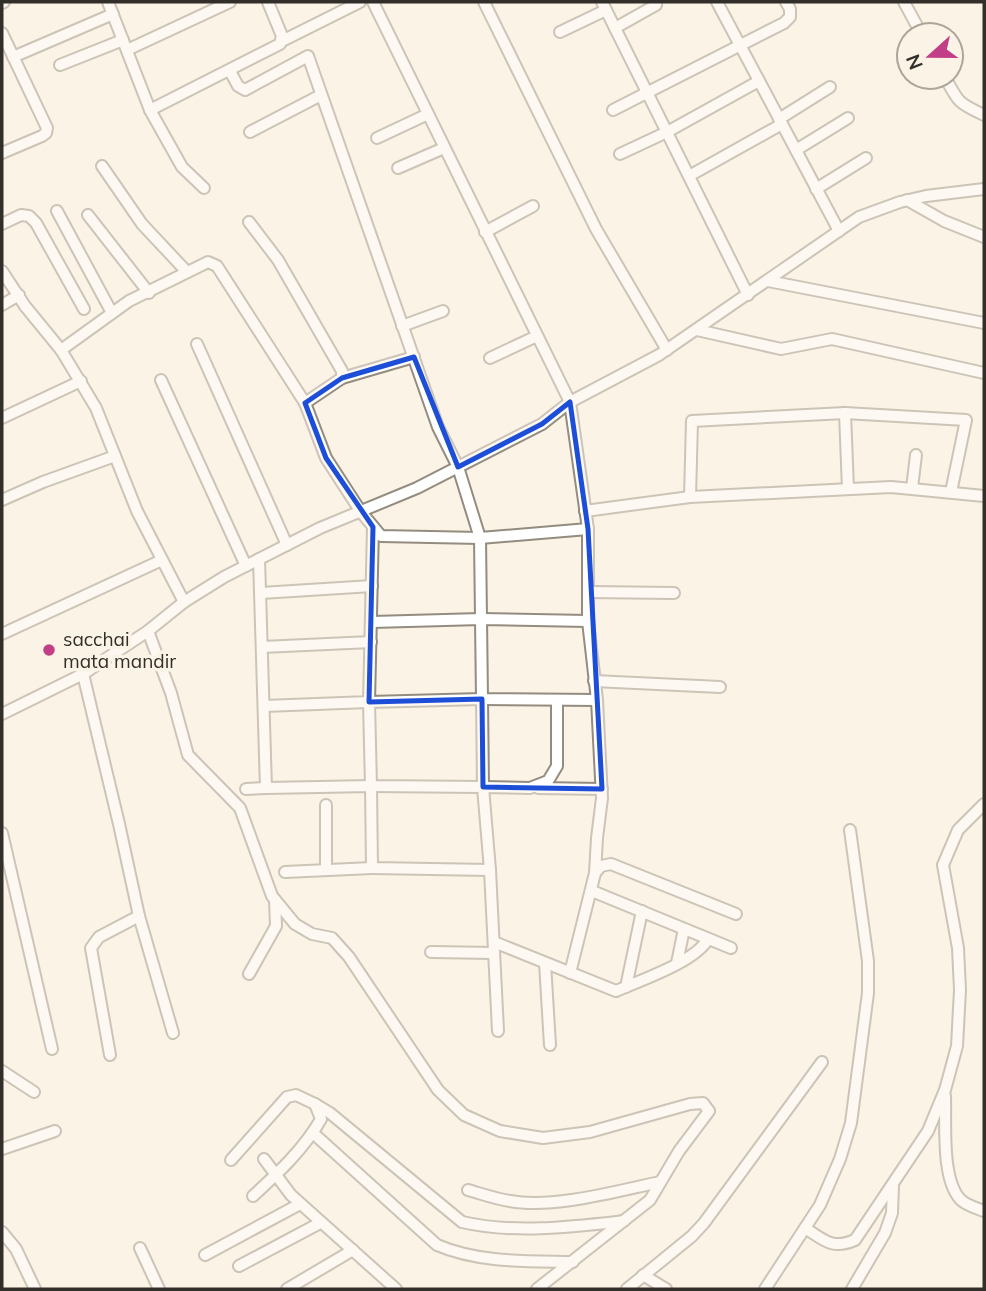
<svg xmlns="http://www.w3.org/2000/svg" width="986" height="1291" viewBox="0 0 986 1291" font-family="Mulish,sans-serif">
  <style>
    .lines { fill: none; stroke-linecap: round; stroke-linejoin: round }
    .street-casing { stroke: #938c7f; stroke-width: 14 }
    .street { stroke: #fff; stroke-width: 10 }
    .marked { fill: none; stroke: #1d4ed8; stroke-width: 5; stroke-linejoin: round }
    .poi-dot { fill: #c23f87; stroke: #fbf3e5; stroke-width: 2.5 }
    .labels { text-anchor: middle; stroke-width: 7; stroke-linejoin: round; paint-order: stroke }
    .poi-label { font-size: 19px; fill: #322f2a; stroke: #fbf3e5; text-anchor: start }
  </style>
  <rect width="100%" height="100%" fill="#fbf3e5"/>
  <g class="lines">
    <g class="street-casing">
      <g id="street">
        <polyline points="108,2 150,110 182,167 204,188"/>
        <polyline points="484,2 596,229 667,350"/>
        <polyline points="602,2 748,295"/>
        <polyline points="717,2 839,231"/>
        <polyline points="904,2 922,35"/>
        <polyline points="2,3 4,2"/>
        <polyline points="615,28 656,5"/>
        <polyline points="560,32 606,10"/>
        <polyline points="2,33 47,128 46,133 42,136 2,153"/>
        <polyline points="282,41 360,2"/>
        <polyline points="127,50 230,2"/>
        <polyline points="13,57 113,14"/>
        <polyline points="60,65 123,40"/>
        <polyline points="230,71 238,86 245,90 308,56 438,427 458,467 480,538 482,699 597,700 588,621 588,529"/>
        <path d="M 945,77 C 958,102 958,103 984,115"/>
        <polyline points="150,110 280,44 282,36 268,2"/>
        <polyline points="613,110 784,23 790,17 790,9 786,2"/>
        <polyline points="779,119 830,87"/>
        <polyline points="250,132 321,95"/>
        <polyline points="377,138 428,114"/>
        <polyline points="796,150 848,118"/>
        <polyline points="620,154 667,132 759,81"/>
        <polyline points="102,166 142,224 187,272"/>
        <polyline points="398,168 444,148"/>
        <polyline points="689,176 782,124"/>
        <polyline points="816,189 866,158"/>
        <polyline points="907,200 944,221 984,237"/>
        <polyline points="57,211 112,313"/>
        <polyline points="88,215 149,293"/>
        <polyline points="249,222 278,260 342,371 342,378 305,403"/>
        <polyline points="2,224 21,215 29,216 36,223 84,309"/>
        <polyline points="485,232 533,206"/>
        <polyline points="2,271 25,306 61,350 96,408 137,511 184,602 148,631 83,674 2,714"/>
        <polyline points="768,281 984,323"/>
        <polyline points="2,305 19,295"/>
        <polyline points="402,326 443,311"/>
        <polyline points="697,330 781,349 832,339 984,373"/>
        <polyline points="197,344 287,545"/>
        <polyline points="61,350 129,301 208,262 217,266 305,403 326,458 361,512 381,536 480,538 588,529 570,402 373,2"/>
        <polyline points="490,358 537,336"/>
        <polyline points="342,378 414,357"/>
        <polyline points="161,380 246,566"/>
        <polyline points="845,413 848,489"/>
        <polyline points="2,418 81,381"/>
        <polyline points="912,488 916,455"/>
        <polyline points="690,497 692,421 845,413 966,420 951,492"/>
        <polyline points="2,500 43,482 115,456"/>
        <polyline points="585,511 690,497 891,487 984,496"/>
        <polyline points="259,559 266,788 371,786 372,868 490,870 483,787 530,788 548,781 557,766 557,700"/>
        <polyline points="588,592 674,593"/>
        <polyline points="261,593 372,586"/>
        <polyline points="184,602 224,577 320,528 417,488 542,424 570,402 659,355 859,217 900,202 926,196 984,189"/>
        <polyline points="372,622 481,619 588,621"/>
        <polyline points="148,631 171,693 188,755 240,808 272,896 295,924 312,934 332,938 349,957 438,1090 464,1115 500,1131 543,1138 590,1132 690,1104 703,1103 709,1111 679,1151 650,1200 537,1289"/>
        <polyline points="2,634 162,560"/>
        <polyline points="262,647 371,642"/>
        <polyline points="83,674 119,824 139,916 173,1033"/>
        <polyline points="594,681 720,687"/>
        <polygon points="482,699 483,787 371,786 369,702"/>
        <polyline points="264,706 369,702 373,527"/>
        <polyline points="538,788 602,789"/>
        <polyline points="246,789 266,788"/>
        <polyline points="326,805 326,870"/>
        <polyline points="2,833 52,1049"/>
        <polyline points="490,870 498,1031"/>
        <polyline points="285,872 372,868"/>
        <polyline points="595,873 597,838 602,798 597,700"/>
        <polyline points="592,891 731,948"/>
        <path d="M 494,942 L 616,991 C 641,980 695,962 708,939"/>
        <polyline points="431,952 494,953"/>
        <polyline points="545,963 550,1045"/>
        <polyline points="677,963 684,929"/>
        <polyline points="570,973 595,873 601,866 611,864 736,914"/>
        <polyline points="249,974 276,926 275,900"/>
        <polyline points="626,987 642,911"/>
        <polyline points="110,1055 91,948 99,937 139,916"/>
        <polyline points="2,1071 34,1092"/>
        <path d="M 945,1096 C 946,1123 941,1178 960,1199 C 965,1205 976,1208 984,1211"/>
        <path d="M 315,1104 L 330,1113 L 462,1222 C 515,1234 571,1227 624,1221"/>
        <path d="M 313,1133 L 437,1245 C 479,1263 527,1261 573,1262"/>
        <polyline points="2,1149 55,1131"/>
        <polyline points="264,1159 291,1195 396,1289"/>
        <path d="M 231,1160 L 287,1097 L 296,1095 L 315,1104 L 321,1119 C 304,1149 278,1173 253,1196"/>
        <path d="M 468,1190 C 482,1194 496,1199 510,1201 C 554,1209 617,1191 660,1182"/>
        <path d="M 805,1228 C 824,1240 832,1250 855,1240 L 928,1131 L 945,1090 L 957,1046 L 960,990 L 958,948 L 943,865 L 958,830 L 984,804"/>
        <polyline points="2,1232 16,1249 35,1289"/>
        <polyline points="140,1248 159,1289"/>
        <polyline points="205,1255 300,1204"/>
        <polyline points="239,1266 320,1223"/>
        <polyline points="643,1275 666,1289"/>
        <polyline points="287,1289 353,1250"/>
        <polyline points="627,1289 692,1236 704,1223 822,1062"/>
        <polyline points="765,1289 820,1205 840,1159 851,1123 868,993 868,961 850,830"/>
        <polyline points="852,1289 885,1233 892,1213 893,1186"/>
      </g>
    </g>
    <use href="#street" class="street"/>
  </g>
  <path d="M0 0H986V1291H0ZM 414,357 L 458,467 L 542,424 L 570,402 L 588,529 L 602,789 L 483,787 L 482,699 L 369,702 L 373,527 L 326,458 L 305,403 L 342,378 Z" fill="#fbf3e5" fill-opacity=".55" fill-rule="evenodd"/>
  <path class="marked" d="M 414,357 L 458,467 L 542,424 L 570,402 L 588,529 L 602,789 L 483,787 L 482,699 L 369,702 L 373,527 L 326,458 L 305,403 L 342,378 Z"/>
  <circle class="poi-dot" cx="49" cy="650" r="7"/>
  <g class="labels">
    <g class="poi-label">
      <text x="63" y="646">sacchai<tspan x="63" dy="22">mata mandir</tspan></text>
    </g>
  </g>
  <rect width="986" height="1291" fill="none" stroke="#322f2a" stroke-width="7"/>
  <g transform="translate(930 56) rotate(249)"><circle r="33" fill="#fbf3e5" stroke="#aba59a" stroke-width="2"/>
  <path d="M0-5L12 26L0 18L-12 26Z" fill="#c23f87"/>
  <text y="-10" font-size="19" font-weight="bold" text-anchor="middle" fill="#322f2a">N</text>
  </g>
</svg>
